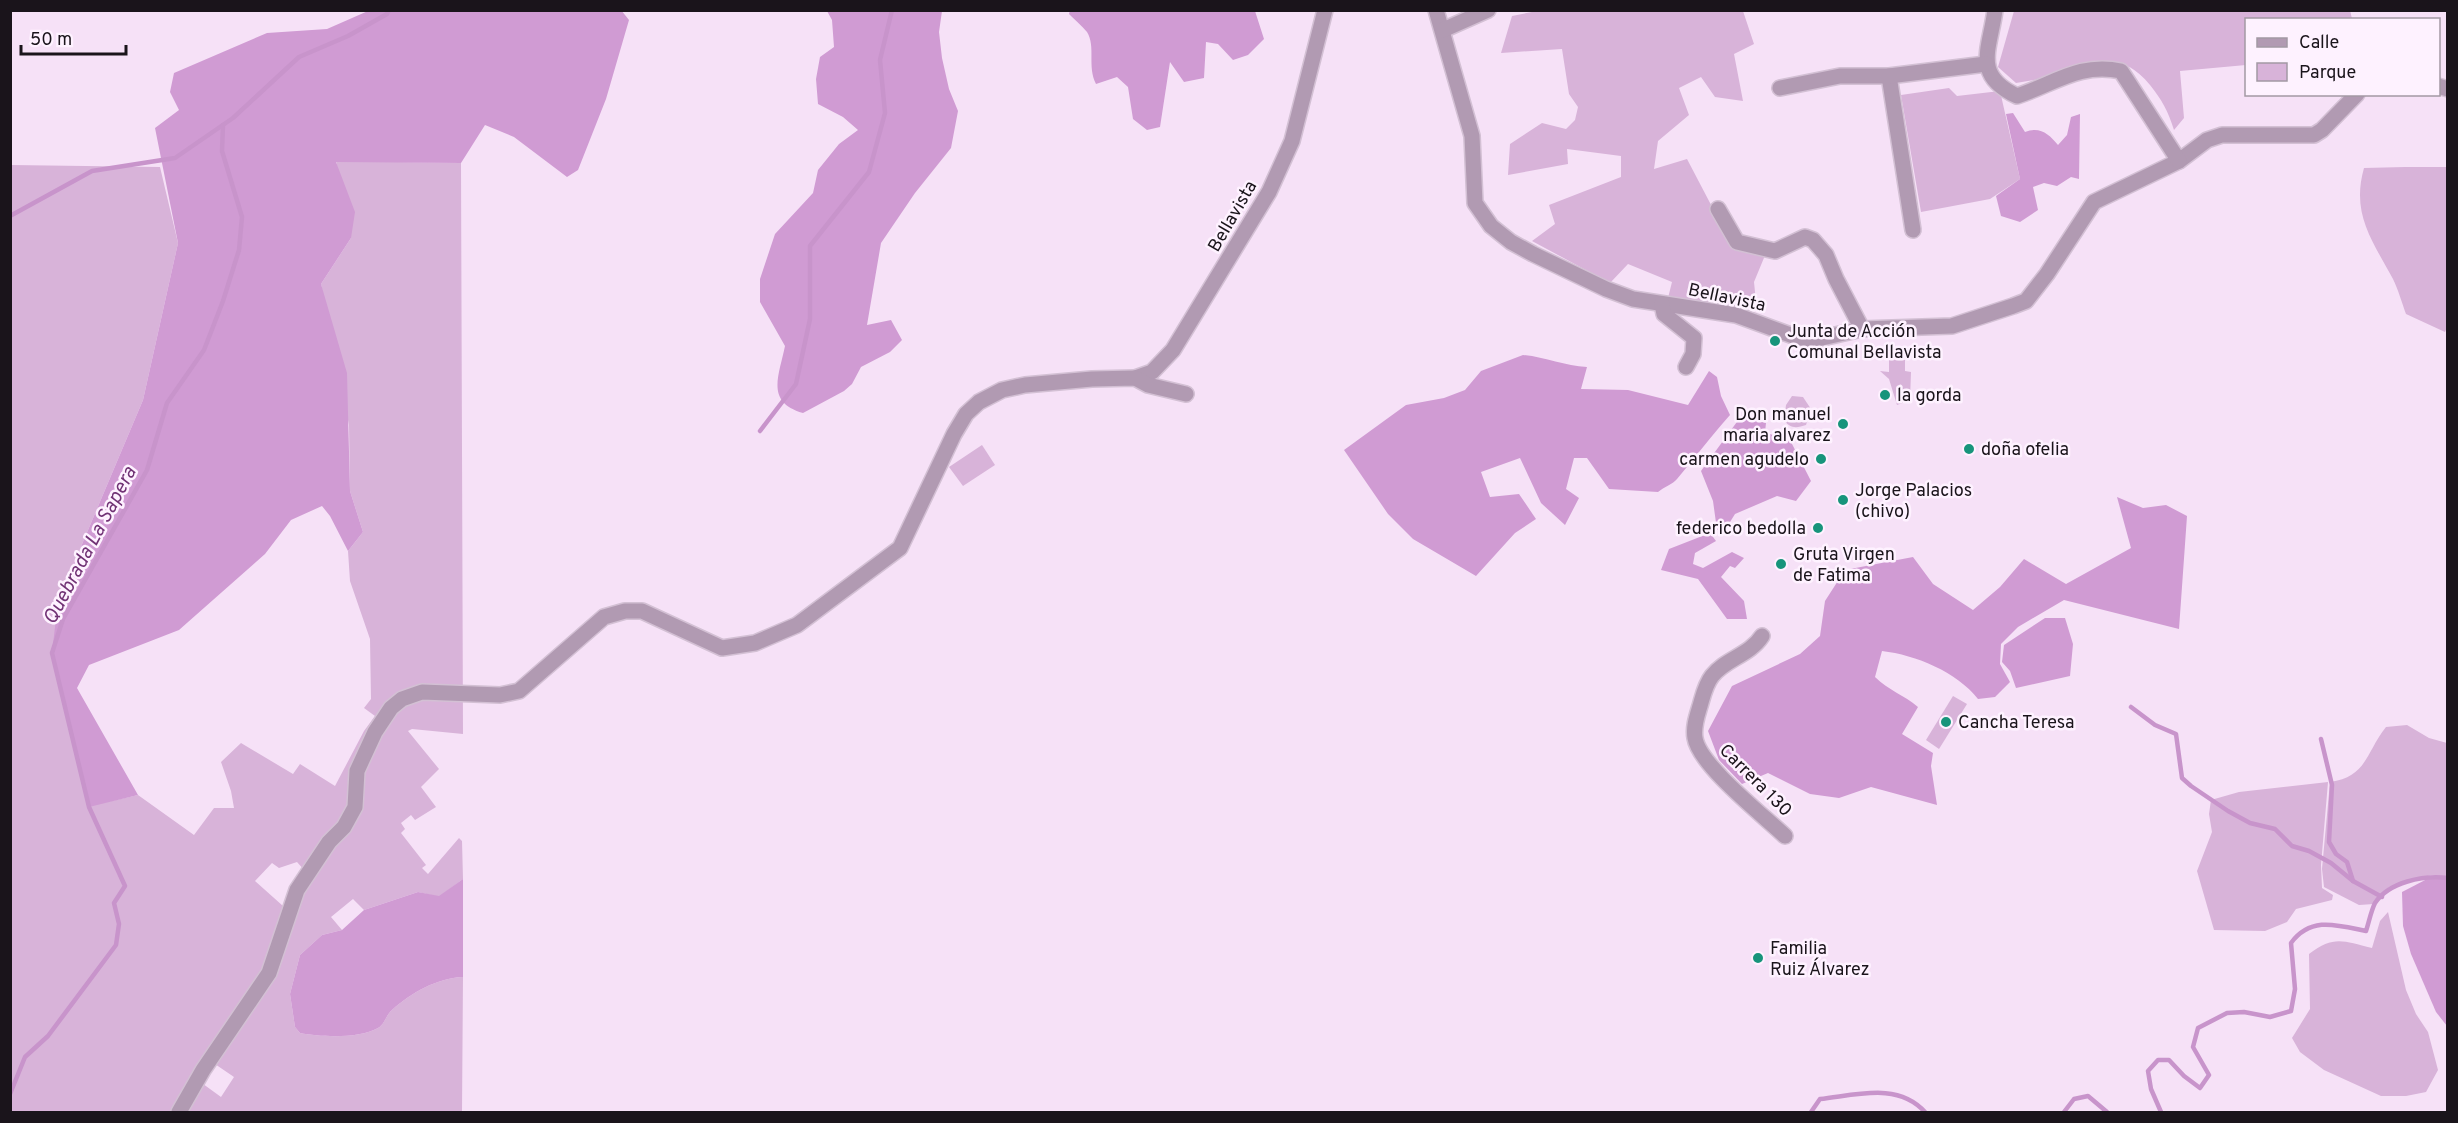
<svg xmlns="http://www.w3.org/2000/svg" width="2458" height="1123" viewBox="0 0 2458 1123" font-family="Overpass,sans-serif">
  <style>
    .green { fill: #d8b3d9; fill-rule: evenodd }
    .forest { fill: #d09bd3 }
    .lines { fill: none; stroke-linecap: round; stroke-linejoin: round }
    .stream { stroke: #c894cb; stroke-width: 4.5 }
    .minor-casing { stroke: #d3c0d4; stroke-width: 18 }
    .minor { stroke: #b19ab2; stroke-width: 15 }
    .poi-dot { fill: #17947b; stroke: #fef2ff; stroke-width: 2 }
    .labels { text-anchor: middle; stroke-width: 5; stroke-linejoin: round; paint-order: stroke }
    .street-label { font-size: 18px; fill: #1a141b; stroke: #fef2ff }
    .poi-label { font-size: 18px; fill: #1a141b; stroke: #fef2ff; text-anchor: start }
    .water-label { font-size: 20px; font-style: italic; fill: #713275; stroke: #fef2ff }
  </style>
  <rect width="100%" height="100%" fill="#f6e1f7"/>
  <g class="green">
    <path d="M 2350,10 L 2352,19 L 2246,20 L 2246,65 L 2180,71 L 2184,118 L 2174,130 C 2168,111 2162,100 2150,85 C 2120,48 2096,64 2058,75 C 2045,79 2030,80 2016,83 L 1998,67 L 2014,11 Z"/>
    <polygon points="1537,11 1743,11 1754,44 1734,54 1743,101 1715,97 1701,77 1679,88 1689,115 1658,141 1654,169 1687,159 1720,222 1766,253 1754,282 1756,302 1733,309 1668,298 1672,282 1628,264 1610,283 1532,241 1555,224 1549,205 1621,177 1621,156 1567,149 1568,164 1508,175 1510,144 1542,123 1566,129 1575,120 1578,107 1569,94 1562,49 1501,53 1512,16"/>
    <polygon points="1949,88 1957,96 2000,91 2020,179 1990,199 1921,212 1901,95"/>
    <path d="M 336,161 L 461,163 L 463,734 L 412,729 L 408,731 L 439,769 L 421,787 L 436,807 L 415,820 L 411,815 L 401,823 L 405,829 L 401,833 L 426,865 L 422,868 L 428,874 L 459,838 L 462,841 L 463,879 L 439,897 L 418,892 L 364,910 L 353,899 L 331,917 L 342,930 L 322,935 L 300,955 L 290,994 L 295,1027 L 300,1033 C 321,1037 359,1039 378,1028 C 385,1024 386,1015 392,1010 C 411,993 437,978 463,977 L 462,1112 L 11,1112 L 11,165 L 160,167 L 178,243 L 143,400 L 58,601 L 89,806 L 138,795 L 194,835 L 214,808 L 234,808 L 231,791 L 221,762 L 241,743 L 293,774 L 300,764 L 335,786 L 364,731 L 375,716 L 364,708 L 371,699 L 370,639 L 350,581 L 348,551 L 363,532 L 350,491 L 349,425 L 321,284 L 351,238 ZM 297,862 L 305,871 L 285,919 L 283,906 L 255,881 L 272,863 L 279,868 ZM 212,1062 L 234,1077 L 221,1097 L 199,1081 Z"/>
    <path d="M 2405,167 L 2447,167 L 2448,325 L 2445,332 L 2406,314 C 2402,303 2398,289 2393,279 C 2372,240 2351,214 2364,168 Z"/>
    <polygon points="1889,356 1900,356 1900,360 1905,360 1905,371 1911,372 1910,400 1897,405 1889,379 1880,371 1889,372"/>
    <path d="M 1792,396 L 1803,397 L 1811,409 L 1806,425 C 1797,428 1790,429 1784,420 L 1786,405 Z"/>
    <polygon points="982,445 995,465 963,486 949,467"/>
    <polygon points="1953,696 1967,704 1939,749 1926,740"/>
    <path d="M 2407,725 L 2429,738 L 2447,743 L 2447,877 L 2431,875 L 2389,887 L 2374,904 L 2359,905 L 2324,887 L 2322,869 L 2330,782 C 2367,777 2366,752 2386,727 Z"/>
    <polygon points="2328,782 2321,865 2322,888 2333,895 2332,900 2296,909 2287,922 2265,931 2214,930 2197,871 2212,832 2209,814 2211,800 2239,792"/>
    <path d="M 2388,912 L 2406,990 L 2416,1014 L 2428,1032 L 2438,1070 L 2426,1092 L 2406,1096 L 2381,1096 L 2324,1070 L 2300,1052 L 2292,1038 L 2310,1009 L 2309,954 C 2334,935 2343,941 2372,948 L 2380,921 Z"/>
  </g>
  <g class="forest">
    <path d="M 1070,10 L 1255,11 L 1264,39 L 1248,55 L 1233,60 L 1218,44 L 1206,42 L 1204,78 L 1184,82 L 1170,62 L 1160,127 L 1147,130 L 1133,119 L 1128,87 L 1117,77 L 1096,84 C 1087,66 1096,47 1087,32 C 1082,26 1075,20 1069,14 Z"/>
    <polygon points="368,11 621,10 629,20 606,99 578,170 567,177 514,137 485,125 461,163 336,162 355,212 351,238 321,284 347,373 350,491 363,532 348,551 330,516 322,506 291,520 265,554 179,630 89,665 77,688 138,795 89,807 52,653 58,601 143,400 178,243 155,128 179,110 170,92 174,73 267,33 327,29"/>
    <path d="M 827,11 L 942,11 L 939,32 L 942,58 L 949,89 L 958,111 L 951,148 L 915,193 L 881,243 L 867,325 L 891,320 L 902,340 L 890,352 L 861,367 L 852,384 L 844,391 L 803,413 C 765,402 779,376 785,346 L 760,302 L 760,279 L 775,234 L 813,193 L 818,170 L 839,144 L 858,130 L 843,117 L 818,104 L 816,79 L 820,57 L 834,47 L 832,20 Z"/>
    <path d="M 2013,113 L 2025,132 C 2040,126 2049,134 2058,145 L 2067,135 L 2071,117 L 2080,114 L 2079,179 L 2071,177 L 2057,186 L 2044,183 L 2033,187 L 2038,210 L 2020,222 L 2001,216 L 1996,196 L 2020,179 L 2006,114 Z"/>
    <path d="M 1523,355 C 1545,357 1565,366 1587,367 L 1581,389 L 1628,390 L 1688,405 L 1709,371 L 1717,377 L 1721,396 L 1730,415 C 1711,436 1695,458 1677,479 C 1673,484 1664,487 1658,492 L 1609,489 L 1587,458 L 1574,458 L 1566,489 L 1579,498 L 1565,525 L 1541,503 L 1520,458 L 1481,472 L 1490,497 L 1519,494 L 1536,519 L 1515,533 L 1476,576 L 1413,539 L 1388,514 L 1344,450 L 1406,405 L 1444,398 L 1465,390 L 1481,371 Z"/>
    <polygon points="1742,415 1766,423 1765,432 1791,442 1811,481 1796,501 1777,496 1735,514 1725,530 1717,530 1713,501 1701,471"/>
    <path d="M 2117,497 L 2143,508 L 2166,505 L 2187,516 L 2179,629 L 2064,600 L 2018,627 L 2001,644 L 2000,664 L 2010,682 L 1995,697 L 1978,699 C 1957,672 1916,655 1882,651 L 1875,677 C 1888,690 1904,695 1918,707 L 1902,734 L 1933,753 L 1931,766 L 1937,805 L 1871,787 L 1839,798 L 1810,794 L 1768,773 L 1742,784 L 1719,760 L 1708,731 L 1732,686 L 1800,654 L 1820,636 L 1825,601 L 1845,570 L 1913,557 L 1933,584 L 1973,610 L 2000,587 L 2024,559 L 2066,584 L 2131,548 Z"/>
    <polygon points="1710,533 1716,541 1695,553 1693,564 1703,568 1732,552 1744,558 1735,568 1730,566 1721,577 1744,601 1747,619 1727,619 1698,579 1661,570 1669,549"/>
    <polygon points="2045,618 2065,618 2073,644 2070,676 2016,688 2010,671 2002,662 2004,645"/>
    <polygon points="2431,877 2447,879 2447,1026 2436,1012 2411,954 2403,926 2402,892"/>
    <path d="M 463,879 L 463,977 C 437,978 411,993 392,1010 C 386,1015 385,1024 378,1028 C 359,1039 321,1037 300,1033 L 295,1027 L 290,994 L 300,955 L 322,935 L 342,930 L 364,910 L 418,892 L 439,896 Z"/>
  </g>
  <g class="lines">
    <g class="stream">
      <polyline points="10,216 92,171 175,158 233,118 299,57 348,36 387,14 389,10"/>
      <polyline points="760,431 796,384 810,319 810,246 869,172 885,113 880,60 892,10"/>
      <polyline points="2131,707 2155,725 2176,734 2182,778 2191,786 2228,811 2250,823 2275,829 2292,846 2309,851 2331,863 2353,881 2382,897"/>
      <polyline points="2321,739 2332,785 2329,842 2336,854 2347,862 2353,881"/>
      <polyline points="10,1094 25,1057 48,1036 116,945 119,924 114,903 125,886 89,807 52,653 63,619 147,470 167,403 204,350 223,301 239,250 242,217 222,151 223,125"/>
      <path d="M 1811,1112 L 1820,1099 C 1857,1095 1898,1082 1925,1112"/>
      <polyline points="2064,1112 2074,1099 2088,1096 2107,1112"/>
      <path d="M 2161,1112 L 2151,1089 L 2148,1071 L 2158,1060 L 2169,1060 L 2184,1076 L 2200,1088 L 2209,1075 L 2193,1047 L 2198,1028 L 2227,1013 L 2244,1012 L 2270,1017 L 2291,1011 L 2295,989 L 2291,943 C 2311,916 2337,925 2366,931 C 2369,922 2371,911 2375,903 C 2389,882 2423,875 2448,878"/>
    </g>
    <g class="minor-casing">
      <g id="minor">
        <polyline points="1436,10 1472,136 1475,203 1491,226 1511,242 1533,254 1606,289 1633,299 1736,315 1796,337 1813,340 1862,329 1952,326 2013,306 2026,301 2047,274 2094,202 2179,161 2207,140 2222,135 2314,135 2322,130 2357,94"/>
        <path d="M 1995,10 C 1990,49 1972,75 2017,96 C 2054,84 2080,62 2121,71 L 2179,161"/>
        <polyline points="1443,30 1488,10"/>
        <polyline points="1889,76 1913,230"/>
        <polyline points="2438,86 2448,89"/>
        <polyline points="1780,88 1840,76 1889,76 1986,64"/>
        <polyline points="1718,209 1737,242 1775,251 1805,237 1813,240 1826,255 1836,279 1862,329"/>
        <polyline points="1662,304 1664,314 1694,338 1693,354 1686,367"/>
        <polyline points="1135,378 1152,372 1173,350 1269,192 1292,141 1325,10"/>
        <path d="M 1762,636 C 1750,655 1725,659 1712,676 C 1705,685 1703,696 1700,706 C 1697,716 1693,727 1695,738 C 1699,765 1764,816 1785,836"/>
        <polyline points="179,1112 203,1070 269,973 297,890 329,842 344,827 355,807 357,771 375,732 391,708 402,699 422,692 500,695 519,691 604,617 625,611 642,611 722,648 755,643 797,625 900,548 954,434 966,414 979,402 1002,390 1025,385 1092,379 1135,378 1148,385 1186,394"/>
      </g>
    </g>
    <use href="#minor" class="minor"/>
  </g>
  <g class="poi-dot">
    <circle cx="1775" cy="341" r="6"/>
    <circle cx="1885" cy="395" r="6"/>
    <circle cx="1843" cy="424" r="6"/>
    <circle cx="1969" cy="449" r="6"/>
    <circle cx="1821" cy="459" r="6"/>
    <circle cx="1843" cy="500" r="6"/>
    <circle cx="1818" cy="528" r="6"/>
    <circle cx="1781" cy="564" r="6"/>
    <circle cx="1946" cy="722" r="6"/>
    <circle cx="1758" cy="958" r="6"/>
  </g>
  <g class="labels">
    <g class="street-label">
      <text transform="translate(1232 216) rotate(-60)" y="6">Bellavista</text>
      <text transform="translate(1727 297) rotate(12)" y="6">Bellavista</text>
      <text transform="translate(1756 780) rotate(45)" y="6">Carrera 130</text>
    </g>
    <g class="poi-label">
      <text x="1787" y="337">Junta de Acción<tspan x="1787" dy="21">Comunal Bellavista</tspan></text>
      <text x="1897" y="401">la gorda</text>
      <text x="1831" y="420" text-anchor="end">Don manuel<tspan x="1831" dy="21">maria alvarez</tspan></text>
      <text x="1981" y="455">doña ofelia</text>
      <text x="1809" y="465" text-anchor="end">carmen agudelo</text>
      <text x="1855" y="496">Jorge Palacios<tspan x="1855" dy="21">(chivo)</tspan></text>
      <text x="1806" y="534" text-anchor="end">federico bedolla</text>
      <text x="1793" y="560">Gruta Virgen<tspan x="1793" dy="21">de Fatima</tspan></text>
      <text x="1958" y="728">Cancha Teresa</text>
      <text x="1770" y="954">Familia<tspan x="1770" dy="21">Ruiz Álvarez</tspan></text>
    </g>
    <g class="water-label">
      <text transform="translate(89 545) rotate(-62)" y="7">Quebrada La Sapera</text>
    </g>
  </g>
  <rect width="2458" height="1123" fill="none" stroke="#1a141b" stroke-width="24"/>
  <rect x="2245" y="18" width="195" height="78" fill="#fef2ff" stroke="#a399a4" stroke-width="1.5"/>
  <rect x="2257" y="38" width="30" height="9" fill="#b19ab2" stroke="#a399a4" stroke-width="1.5"/>
  <text x="2299" y="48" font-size="18" fill="#1a141b">Calle</text>
  <rect x="2257" y="63" width="30" height="18" fill="#d8b3d9" stroke="#a399a4" stroke-width="1.5"/>
  <text x="2299" y="78" font-size="18" fill="#1a141b">Parque</text>
  <path d="M21 45v9h105v-9" fill="none" stroke="#1a141b" stroke-width="3"/>
  <text x="30" y="45" font-size="18" fill="#1a141b" stroke="#fef2ff" stroke-width="4.5" paint-order="stroke">50 m</text>
</svg>
